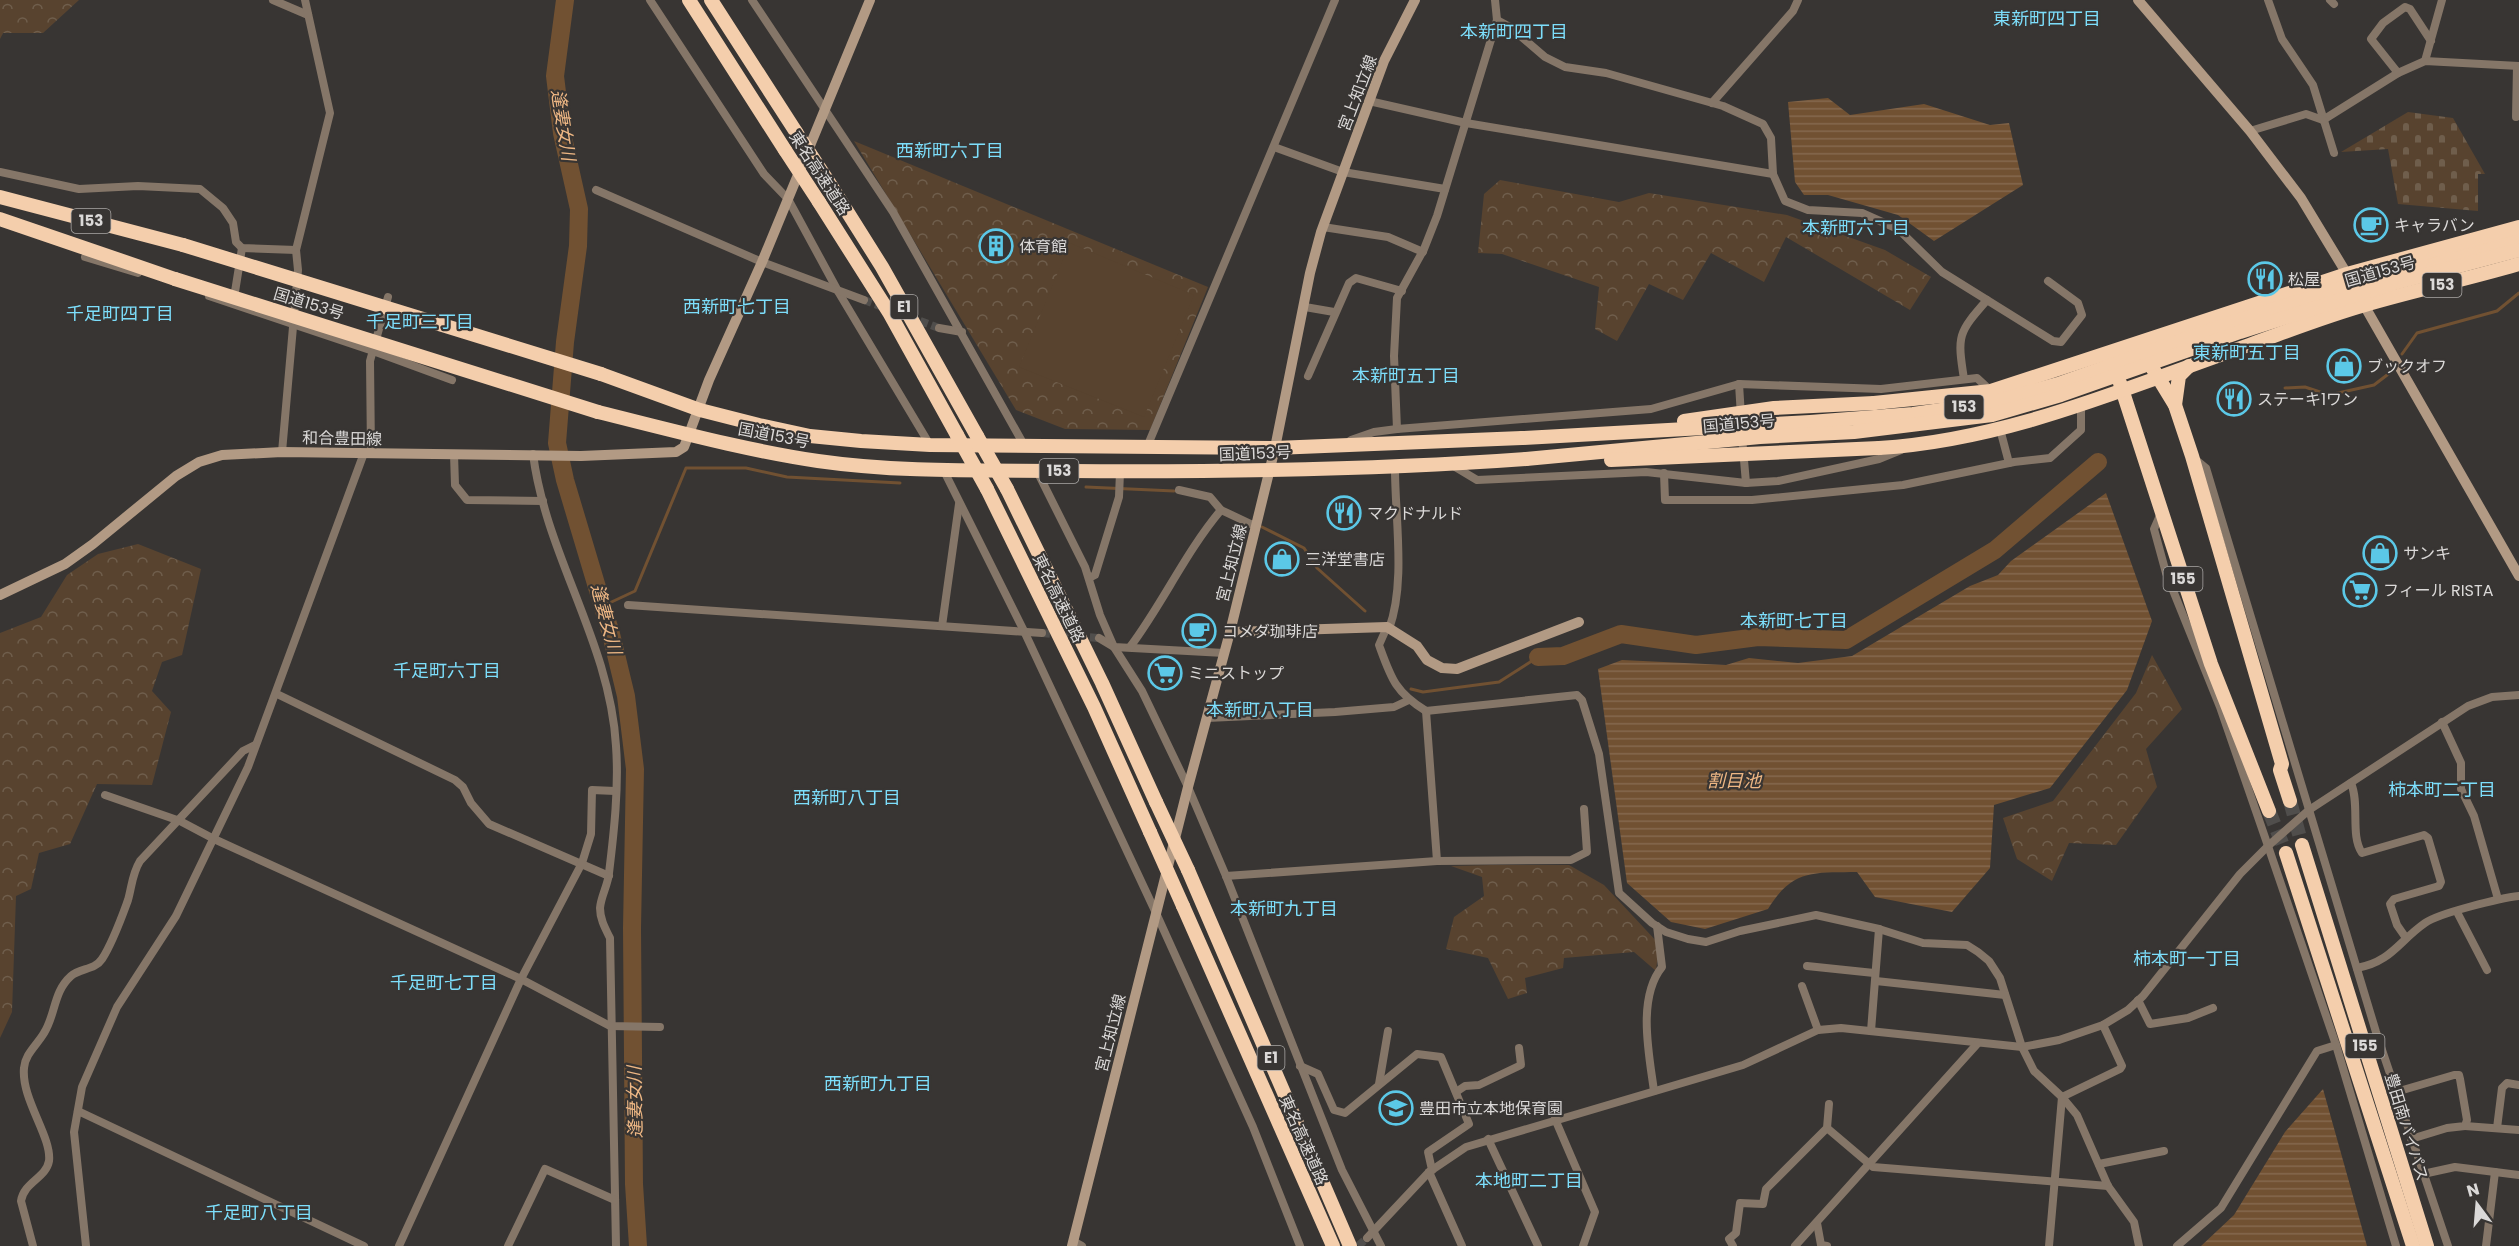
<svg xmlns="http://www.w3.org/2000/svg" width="2519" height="1246" viewBox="0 0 2519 1246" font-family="Poppins,'Noto Sans JP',sans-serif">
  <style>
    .forest { fill: url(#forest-crowns) }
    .cemetery { fill: url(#cemetery-stones) }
    .pitch { fill: #58432f }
    .water { fill: url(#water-rules) }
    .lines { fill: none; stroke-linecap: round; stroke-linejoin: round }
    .stream { stroke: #715132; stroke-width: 3 }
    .river { stroke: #715132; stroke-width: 18 }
    .street-tunnel { stroke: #504e4c; stroke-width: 8; stroke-dasharray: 8 4; stroke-linecap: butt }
    .highway-tunnel { stroke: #504e4c; stroke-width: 14; stroke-dasharray: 14 7; stroke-linecap: butt }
    .street { stroke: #857668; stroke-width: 8 }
    .secondary { stroke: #b29a84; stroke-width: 10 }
    .highway { stroke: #f4ceac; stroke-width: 14 }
    .highway-bridge { stroke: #f4ceac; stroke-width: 14 }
    .labels { text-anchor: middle; stroke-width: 4.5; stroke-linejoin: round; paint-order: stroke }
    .shield { fill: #383533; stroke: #aaa8a6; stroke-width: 1.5 }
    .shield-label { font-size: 15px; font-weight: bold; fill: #dbd9d8 }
    .street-label { font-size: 16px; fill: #dbd9d8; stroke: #383533 }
    .poi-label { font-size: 16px; fill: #dbd9d8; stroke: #383533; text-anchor: start }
    .neighbourhood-label { font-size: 18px; fill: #7ddefb; stroke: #383533 }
    .water-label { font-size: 18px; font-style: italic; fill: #eeb784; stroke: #383533 }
  </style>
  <defs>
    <pattern id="forest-crowns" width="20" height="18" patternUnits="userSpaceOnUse" patternTransform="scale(1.5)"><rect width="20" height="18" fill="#58432f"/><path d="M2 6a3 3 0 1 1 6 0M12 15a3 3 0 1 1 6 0" fill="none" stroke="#6f5e4c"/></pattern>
    <pattern id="cemetery-stones" width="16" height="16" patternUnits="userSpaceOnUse" patternTransform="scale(1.5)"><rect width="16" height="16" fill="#58432f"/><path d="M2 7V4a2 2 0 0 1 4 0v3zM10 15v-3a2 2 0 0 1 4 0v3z" fill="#6f5e4c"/></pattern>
    <pattern id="water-rules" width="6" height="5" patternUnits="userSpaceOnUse" patternTransform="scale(1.5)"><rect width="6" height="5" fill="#715132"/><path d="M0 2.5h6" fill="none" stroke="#85694f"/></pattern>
  </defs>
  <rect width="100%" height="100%" fill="#383533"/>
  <g class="forest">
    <polygon points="0,0 79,0 43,33 3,33 0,39"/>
    <polygon points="854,141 1208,287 1150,430 1065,429 1016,410"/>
    <polygon points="1500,180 1619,202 1649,193 1787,215 1885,250 1931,277 1910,310 1786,237 1764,282 1711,253 1683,300 1649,284 1617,341 1595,329 1599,287 1502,254 1478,253 1484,194"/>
    <polygon points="138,544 201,569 182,655 162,662 152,691 171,712 152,785 97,784 70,844 39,853 31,889 16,896 12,1012 0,1038 0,633 41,617 67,575 98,554"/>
    <polygon points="2152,655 2182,709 2146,749 2157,787 2116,845 2069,843 2052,881 2017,859 2003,818 2053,801 2136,693"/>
    <polygon points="1491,865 1569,865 1604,885 1659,944 1656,971 1634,952 1564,958 1563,968 1525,978 1527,993 1508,999 1488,958 1446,949 1454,917 1484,896 1482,877 1451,866"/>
  </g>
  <polygon class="cemetery" points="2408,112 2453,118 2485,174 2478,174 2478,211 2398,204 2388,149 2341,152"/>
  <polygon class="pitch" points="1070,243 1194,295 1144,417 1019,367"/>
  <g class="water">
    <polygon points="1828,98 1850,115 1924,104 1990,125 2009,123 2023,185 1934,241 1898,215 1828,195 1804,195 1795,182 1788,102"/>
    <path d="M 2106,493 L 2152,621 L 2127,690 L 2050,788 L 1994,805 L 1990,868 L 1952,912 L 1875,897 L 1857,872 C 1815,873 1793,868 1768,909 L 1705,929 L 1671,922 L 1627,883 L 1598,669 L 1622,660 L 1726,665 L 1749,658 L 1798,663 L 1852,656 L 1970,586 L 1998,575 L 2011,561 Z"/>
    <polygon points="2323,1089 2367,1246 2201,1246 2234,1215 2285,1132"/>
  </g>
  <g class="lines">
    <g class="stream">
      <polyline points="2402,354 2417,333 2497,311 2519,293"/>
      <polyline points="2285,388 2305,387 2329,395 2374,385 2391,372"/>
      <polyline points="2098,462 2104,459"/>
      <polyline points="1086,487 1174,491"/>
      <polyline points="1262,527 1304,548 1317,568 1365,611"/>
      <polyline points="603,606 635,591 686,468 746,468 787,477 900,483"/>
      <polyline points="1411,689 1423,692 1499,682 1538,657"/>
    </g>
    <g class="river">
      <polyline points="565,0 555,76 562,133 579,209 578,246 565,342 557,443 565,480 611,634 626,696 635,769 632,928 634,1184 638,1246"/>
      <polyline points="1538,657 1563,656 1621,634 1696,645 1758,637 1846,640 1995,550 2098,462"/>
    </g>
    <g class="street-tunnel">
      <polyline points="864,300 939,328"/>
      <polyline points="1042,633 1099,638"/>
      <polyline points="1358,1246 1367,1238"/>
    </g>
    <g class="highway-tunnel">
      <polyline points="2290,801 2302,845"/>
      <polyline points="2269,811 2286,853"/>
    </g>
    <g class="street">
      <polyline points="273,0 308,15"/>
      <polyline points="650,0 764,174 788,199 839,293 930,445"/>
      <polyline points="752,0 893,212 1024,445"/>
      <polyline points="2268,0 2282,39 2313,85 2334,153"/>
      <polyline points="2330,0 2334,4"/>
      <polyline points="1497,20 1510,27 1545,57 1565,67 1606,73 1723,106 1763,124 1771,138 1773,174 1785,201 1808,210 1862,213 1898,229 1942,272 2053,341 2061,342 2082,315 2078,303 2048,281"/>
      <polyline points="2425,61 2442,0"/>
      <polyline points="2398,73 2371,39 2383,23 2405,7 2410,9 2431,41"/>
      <polyline points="1369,101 1466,123 1773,174"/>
      <polyline points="1712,103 1793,11 1798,0"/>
      <polyline points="2516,117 2517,66"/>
      <polyline points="2323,120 2398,73 2425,61 2519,66"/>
      <polyline points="2250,131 2306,114 2323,120"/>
      <polyline points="1274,147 1343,172 1445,189"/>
      <polyline points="0,172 79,189 138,186 200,189 223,208 233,223 236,242 242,248 296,250"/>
      <polyline points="596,190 762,262 864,300"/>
      <polyline points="1323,227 1388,237 1423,252"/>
      <polyline points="85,257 138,273"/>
      <polyline points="209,296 373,351 452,380"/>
      <polyline points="234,298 242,248"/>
      <polyline points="1305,307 1334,312"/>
      <polyline points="939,328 962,332"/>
      <polyline points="1308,376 1349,283 1356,278 1402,291"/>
      <path d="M 1964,379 C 1957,335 1958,333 1987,300"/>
      <polyline points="1739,384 1741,416"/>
      <polyline points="1397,429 1394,356 1397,298 1424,249 1437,216 1497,20 1495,0"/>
      <polyline points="2000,429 2009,463"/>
      <polyline points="1742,437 1746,483"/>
      <polyline points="1351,440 1374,432 1397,429 1651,409 1739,384 1881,389 1977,378 1991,391"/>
      <polyline points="1147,447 1335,0"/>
      <polyline points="282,452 298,270 296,250 330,113 305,0"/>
      <polyline points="371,453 370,361 388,297"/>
      <polyline points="454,454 455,485 467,500 543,501"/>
      <path d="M 533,454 C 546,556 610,642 616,746 C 619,787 614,832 609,873 C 608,885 601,896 600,908 C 600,919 605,928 610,938 L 616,1246"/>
      <polyline points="2195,459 2206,468 2376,1032 2448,1246"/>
      <polyline points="1452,465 1477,480 1646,472 1746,483 1778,481 1879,459 1901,450"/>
      <polyline points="943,469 1024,631 1156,913 1253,1127 1300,1246"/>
      <polyline points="1037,471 1085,567 1100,615 1114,647 1142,691 1188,787 1226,876 1342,1170 1381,1246"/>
      <polyline points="1664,473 1665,500 1752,500 1903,485 2014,462 2050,458 2081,430 2081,406"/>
      <polyline points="1179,490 1210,497 1221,510 1255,526"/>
      <polyline points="2161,513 2154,529 2166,573 2220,707 2268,846 2336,1045 2396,1246"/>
      <polyline points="1089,578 1095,575 1119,497 1120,472"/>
      <polyline points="628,605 1042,633"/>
      <polyline points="942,626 959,504"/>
      <path d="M 1387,627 L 1379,645 C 1391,678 1395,692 1426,711 L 1577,695 L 1582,700 L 1599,754 L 1619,893 L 1652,923 L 1666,932 L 1688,939 L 1706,942 L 1740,931 L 1816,915 L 1879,929 L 1923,943 L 1967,945 L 1978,952 L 1989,961 L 2000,978 L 2022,1047 L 2034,1071 L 2062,1097 L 2077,1115 L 2108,1186 L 2134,1222 L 2139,1246"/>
      <path d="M 1389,629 C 1406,583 1395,518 1395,469"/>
      <polyline points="1099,638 1114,647 1224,653"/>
      <path d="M 1130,647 C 1163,603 1185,553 1221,510"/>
      <polyline points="277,694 455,780 463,787 471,803 489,824 609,876"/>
      <polyline points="1426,711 1437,861"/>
      <polyline points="1207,718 1335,712 1394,707 1409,700"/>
      <polyline points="2442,722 2461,763 2461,789 2474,816 2498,899"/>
      <path d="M 2351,783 C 2360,804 2350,836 2362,853 L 2424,835 L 2428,838 L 2441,882 L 2439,886 L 2394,899 L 2390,904 L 2397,925 L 2406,938"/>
      <polyline points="105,795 180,821 214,839 521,979 610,1026 660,1027"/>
      <polyline points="1226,876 1437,861 1571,860 1587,852 1584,809"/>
      <polyline points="2457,912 2487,970"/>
      <polyline points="1807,966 1874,973"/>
      <path d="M 2357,968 C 2391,962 2399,941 2425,923 C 2439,913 2501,898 2519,896"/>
      <polyline points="1876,981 2005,995"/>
      <polyline points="1802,986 1818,1030"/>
      <polyline points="2138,1000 2150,1024 2188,1018 2213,1008"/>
      <polyline points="1871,1031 1879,929"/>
      <polyline points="1300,1066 1318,1074 1334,1110 1345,1113 1417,1054 1441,1057 1469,1124 1428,1152 1432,1170"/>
      <polyline points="1379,1084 1388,1031"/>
      <path d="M 1654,1091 C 1649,1054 1637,998 1662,967 L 1657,926"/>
      <polyline points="1456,1092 1465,1086 1479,1085 1521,1065 1519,1048"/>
      <polyline points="2396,1092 2454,1075 2459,1075 2460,1079 2467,1120 2465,1126 2447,1128 2411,1139"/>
      <polyline points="78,1111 364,1246"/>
      <polyline points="1555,1119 1595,1212 1583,1246"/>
      <polyline points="2465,1126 2519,1130"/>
      <polyline points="1827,1128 1873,1167 2108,1186"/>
      <polyline points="2497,1128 2502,1088 2507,1083 2519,1085"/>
      <polyline points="1488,1139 1538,1246"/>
      <polyline points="2099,1164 2164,1151"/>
      <polyline points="1429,1172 1462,1246"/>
      <polyline points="2423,1174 2455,1167 2495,1172"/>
      <polyline points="1817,1223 1821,1245 1827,1246"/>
      <polyline points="1367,1238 1429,1172 1466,1147 1743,1065 1818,1030 1841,1028 2022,1047 2059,1040 2103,1025 2128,1010 2143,996 2240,874 2268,846 2309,810 2468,706 2492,697 2519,695"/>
      <polyline points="1073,1241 1082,1246"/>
      <path d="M 33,1246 L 21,1201 C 24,1182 46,1178 49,1161 C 52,1137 21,1099 24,1068 C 25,1054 37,1045 44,1033 C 56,1014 53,992 71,976 C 80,968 95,970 102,959 C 113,942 121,919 128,900 C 132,886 132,874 140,861 L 243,751 L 255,745"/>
      <polyline points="86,1246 74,1132 82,1087 117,1007 176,916 248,767 364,453"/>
      <polyline points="399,1246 521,979 582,863 591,834 592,790 615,791"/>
      <polyline points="508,1246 545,1169 615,1200"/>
      <polyline points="1733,1246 1729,1239 1736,1233 1740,1203 1763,1204 1766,1189 1827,1128 1829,1104"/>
      <polyline points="1795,1246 1978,1043"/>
      <polyline points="2049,1246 2062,1097 2120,1069 2122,1066 2103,1025"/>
      <polyline points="2177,1246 2221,1208 2317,1051 2336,1045"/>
      <polyline points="2486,1246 2495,1172 2519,1175"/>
    </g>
    <g class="secondary">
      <polyline points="2138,0 2250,131 2301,198 2347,274"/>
      <polyline points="2364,305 2519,576"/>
      <polyline points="0,595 65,564 93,544 176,476 199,462 222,455 282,452 581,456 676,452 684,447 689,434 709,380 762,262 870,0"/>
      <polyline points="1230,632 1387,627 1417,646 1427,660 1442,668 1457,669 1579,622"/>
      <polyline points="1072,1246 1188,787 1230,632 1275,448 1310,273 1321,232 1384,61 1415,0"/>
    </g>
    <g class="highway">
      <polyline points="689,0 785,150"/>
      <polyline points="711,0 796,132"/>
      <polyline points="828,181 882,267 977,436"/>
      <polyline points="0,197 183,245"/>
      <polyline points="819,202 890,314 957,435"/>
      <polyline points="0,219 175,279"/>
      <polyline points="2387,274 2519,238"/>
      <polyline points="2391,284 2519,250"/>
      <polyline points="2153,369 2175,405 2192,456 2282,764 2280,770 2290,801"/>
      <polyline points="601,374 700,410 759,425 810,436 861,441 930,445 1275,448 1522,438"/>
      <polyline points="2120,383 2211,664 2269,811"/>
      <polyline points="1874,403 1991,391 2347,274 2519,227"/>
      <polyline points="2175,405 2179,376 2189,366"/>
      <path d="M 598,412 C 671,430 744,450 818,461 C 901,473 987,470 1071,471 C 1223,472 1375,470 1526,459"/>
      <path d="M 1879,448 C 2009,440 2127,387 2249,345 C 2288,331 2326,316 2365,305 C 2416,290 2468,279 2519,264"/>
      <polyline points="987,489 1094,707 1150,832"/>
      <polyline points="1007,489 1102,683 1156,802"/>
      <polyline points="2302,845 2427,1246"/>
      <polyline points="2286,853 2413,1246"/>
      <polyline points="1188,870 1350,1246"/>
      <polyline points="1183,906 1333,1246"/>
    </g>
    <g class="highway-bridge">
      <polyline points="796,132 828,181"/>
      <polyline points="785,150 819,202"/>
      <polyline points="183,245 601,374"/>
      <polyline points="175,279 598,412"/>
      <polyline points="1684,421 1774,408 1874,403"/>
      <polyline points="957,435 987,489"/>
      <polyline points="977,436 1007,489"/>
      <polyline points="1522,438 1810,422 1913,414 1990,403 2058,384 2236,321 2387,274"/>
      <polyline points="1526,459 1760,437 1854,432 1992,415 2061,395 2240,332 2391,284"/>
      <polyline points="1611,460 1879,448"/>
      <polyline points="1156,802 1188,870"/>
      <polyline points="1150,832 1183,906"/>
    </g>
  </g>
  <defs>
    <g id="cafe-ring" transform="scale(1.725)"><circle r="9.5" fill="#383533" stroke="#5bc8e7" stroke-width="1.5"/><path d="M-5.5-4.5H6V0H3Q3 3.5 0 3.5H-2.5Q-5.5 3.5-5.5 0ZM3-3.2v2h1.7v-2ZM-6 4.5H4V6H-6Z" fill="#5bc8e7"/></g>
    <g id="building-ring" transform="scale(1.725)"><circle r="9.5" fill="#383533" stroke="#5bc8e7" stroke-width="1.5"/><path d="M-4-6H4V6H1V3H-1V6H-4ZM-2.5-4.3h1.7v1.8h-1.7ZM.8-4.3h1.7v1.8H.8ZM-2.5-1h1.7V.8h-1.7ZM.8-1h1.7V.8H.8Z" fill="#5bc8e7"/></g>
    <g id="restaurant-ring" transform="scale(1.725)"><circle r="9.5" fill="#383533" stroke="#5bc8e7" stroke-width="1.5"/><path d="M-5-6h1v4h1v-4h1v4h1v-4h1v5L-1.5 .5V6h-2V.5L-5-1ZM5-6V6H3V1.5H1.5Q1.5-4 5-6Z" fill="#5bc8e7"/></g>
    <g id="shop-ring" transform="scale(1.725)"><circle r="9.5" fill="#383533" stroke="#5bc8e7" stroke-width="1.5"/><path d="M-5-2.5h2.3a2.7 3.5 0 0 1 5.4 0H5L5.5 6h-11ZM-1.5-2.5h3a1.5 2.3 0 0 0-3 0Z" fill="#5bc8e7"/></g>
    <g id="supermarket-ring" transform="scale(1.725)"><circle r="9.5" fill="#383533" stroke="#5bc8e7" stroke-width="1.5"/><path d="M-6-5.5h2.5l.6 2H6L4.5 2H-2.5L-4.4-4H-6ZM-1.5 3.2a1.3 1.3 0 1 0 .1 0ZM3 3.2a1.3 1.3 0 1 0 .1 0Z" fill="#5bc8e7"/></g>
    <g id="school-ring" transform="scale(1.725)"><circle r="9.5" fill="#383533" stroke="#5bc8e7" stroke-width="1.5"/><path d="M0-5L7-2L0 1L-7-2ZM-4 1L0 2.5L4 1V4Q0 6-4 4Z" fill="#5bc8e7"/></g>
  </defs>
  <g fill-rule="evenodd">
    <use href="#cafe-ring" x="2371" y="225"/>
    <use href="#building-ring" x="996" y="246"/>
    <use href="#restaurant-ring" x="2265" y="279"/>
    <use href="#shop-ring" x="2344" y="366"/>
    <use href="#restaurant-ring" x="2234" y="399"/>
    <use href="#restaurant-ring" x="1344" y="513"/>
    <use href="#shop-ring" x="2380" y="553"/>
    <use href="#shop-ring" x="1282" y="559"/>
    <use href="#supermarket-ring" x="2360" y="590"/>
    <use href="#cafe-ring" x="1199" y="631"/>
    <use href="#supermarket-ring" x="1165" y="673"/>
    <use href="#school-ring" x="1396" y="1108"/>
  </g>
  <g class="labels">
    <g class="shield">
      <rect x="71.5" y="209" width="39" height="24" rx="4.5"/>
      <rect x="2422.5" y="273" width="39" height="24" rx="4.5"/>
      <rect x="890.5" y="295" width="27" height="24" rx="4.5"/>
      <rect x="1944.5" y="395" width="39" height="24" rx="4.5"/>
      <rect x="1039.5" y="459" width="39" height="24" rx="4.5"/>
      <rect x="2163.5" y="567" width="39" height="24" rx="4.5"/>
      <rect x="2345.5" y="1034" width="39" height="24" rx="4.5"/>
      <rect x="1257.5" y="1046" width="27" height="24" rx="4.5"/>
    </g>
    <g class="shield-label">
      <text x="91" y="226">153</text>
      <text x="2442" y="290">153</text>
      <text x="904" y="312">E1</text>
      <text x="1964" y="412">153</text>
      <text x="1059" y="476">153</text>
      <text x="2183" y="584">155</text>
      <text x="2365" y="1051">155</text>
      <text x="1271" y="1063">E1</text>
    </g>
    <g class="street-label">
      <text transform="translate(1357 93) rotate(-69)" y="6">宮上知立線</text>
      <text transform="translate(820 173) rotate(57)" y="6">東名高速道路</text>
      <text transform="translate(2380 271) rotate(-16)" y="6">国道153号</text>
      <text transform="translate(309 303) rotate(17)" y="6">国道153号</text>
      <text transform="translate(1739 423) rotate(-5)" y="6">国道153号</text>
      <text transform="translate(774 435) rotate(11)" y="6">国道153号</text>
      <text transform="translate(342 438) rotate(1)" y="6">和合豊田線</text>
      <text transform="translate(1255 453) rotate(-2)" y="6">国道153号</text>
      <text transform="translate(1231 563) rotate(-76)" y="6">宮上知立線</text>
      <text transform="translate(1059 598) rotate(64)" y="6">東名高速道路</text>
      <text transform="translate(1110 1033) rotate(-76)" y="6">宮上知立線</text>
      <text transform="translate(2407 1127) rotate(73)" y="6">豊田南バイパス</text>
      <text transform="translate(1304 1140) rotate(66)" y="6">東名高速道路</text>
    </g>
    <g class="poi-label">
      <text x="2394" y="231">キャラバン</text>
      <text x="1019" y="252">体育館</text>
      <text x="2288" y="285">松屋</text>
      <text x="2367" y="372">ブックオフ</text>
      <text x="2257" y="405">ステーキ1ワン</text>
      <text x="1367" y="519">マクドナルド</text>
      <text x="2403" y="559">サンキ</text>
      <text x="1305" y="565">三洋堂書店</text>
      <text x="2383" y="596">フィール RISTA</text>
      <text x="1222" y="637">コメダ珈琲店</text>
      <text x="1188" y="679">ミニストップ</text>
      <text x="1419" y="1114">豊田市立本地保育園</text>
    </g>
    <g class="neighbourhood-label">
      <text x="2047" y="25">東新町四丁目</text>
      <text x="1514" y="38">本新町四丁目</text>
      <text x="950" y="157">西新町六丁目</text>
      <text x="1856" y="234">本新町六丁目</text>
      <text x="737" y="313">西新町七丁目</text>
      <text x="120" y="320">千足町四丁目</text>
      <text x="420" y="328">千足町三丁目</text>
      <text x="2247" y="359">東新町五丁目</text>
      <text x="1406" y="382">本新町五丁目</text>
      <text x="1794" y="627">本新町七丁目</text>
      <text x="447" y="677">千足町六丁目</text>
      <text x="1260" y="716">本新町八丁目</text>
      <text x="2442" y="796">柿本町二丁目</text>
      <text x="847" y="804">西新町八丁目</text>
      <text x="1284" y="915">本新町九丁目</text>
      <text x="2187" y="965">柿本町一丁目</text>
      <text x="444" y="989">千足町七丁目</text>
      <text x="878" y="1090">西新町九丁目</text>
      <text x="1529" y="1187">本地町二丁目</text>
      <text x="259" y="1219">千足町八丁目</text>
    </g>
    <g class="water-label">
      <text transform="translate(563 125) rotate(81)" y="6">逢妻女川</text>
      <text transform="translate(606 619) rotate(75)" y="6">逢妻女川</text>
      <text x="1734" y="787">割目池</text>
      <text transform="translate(635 1102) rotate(-91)" y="6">逢妻女川</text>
    </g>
  </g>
  <g transform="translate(2477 1204) rotate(344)" stroke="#383533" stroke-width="4.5" paint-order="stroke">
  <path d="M0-4.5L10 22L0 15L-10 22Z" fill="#dbd9d8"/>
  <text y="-9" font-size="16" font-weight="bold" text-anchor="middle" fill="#dbd9d8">N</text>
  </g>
</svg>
